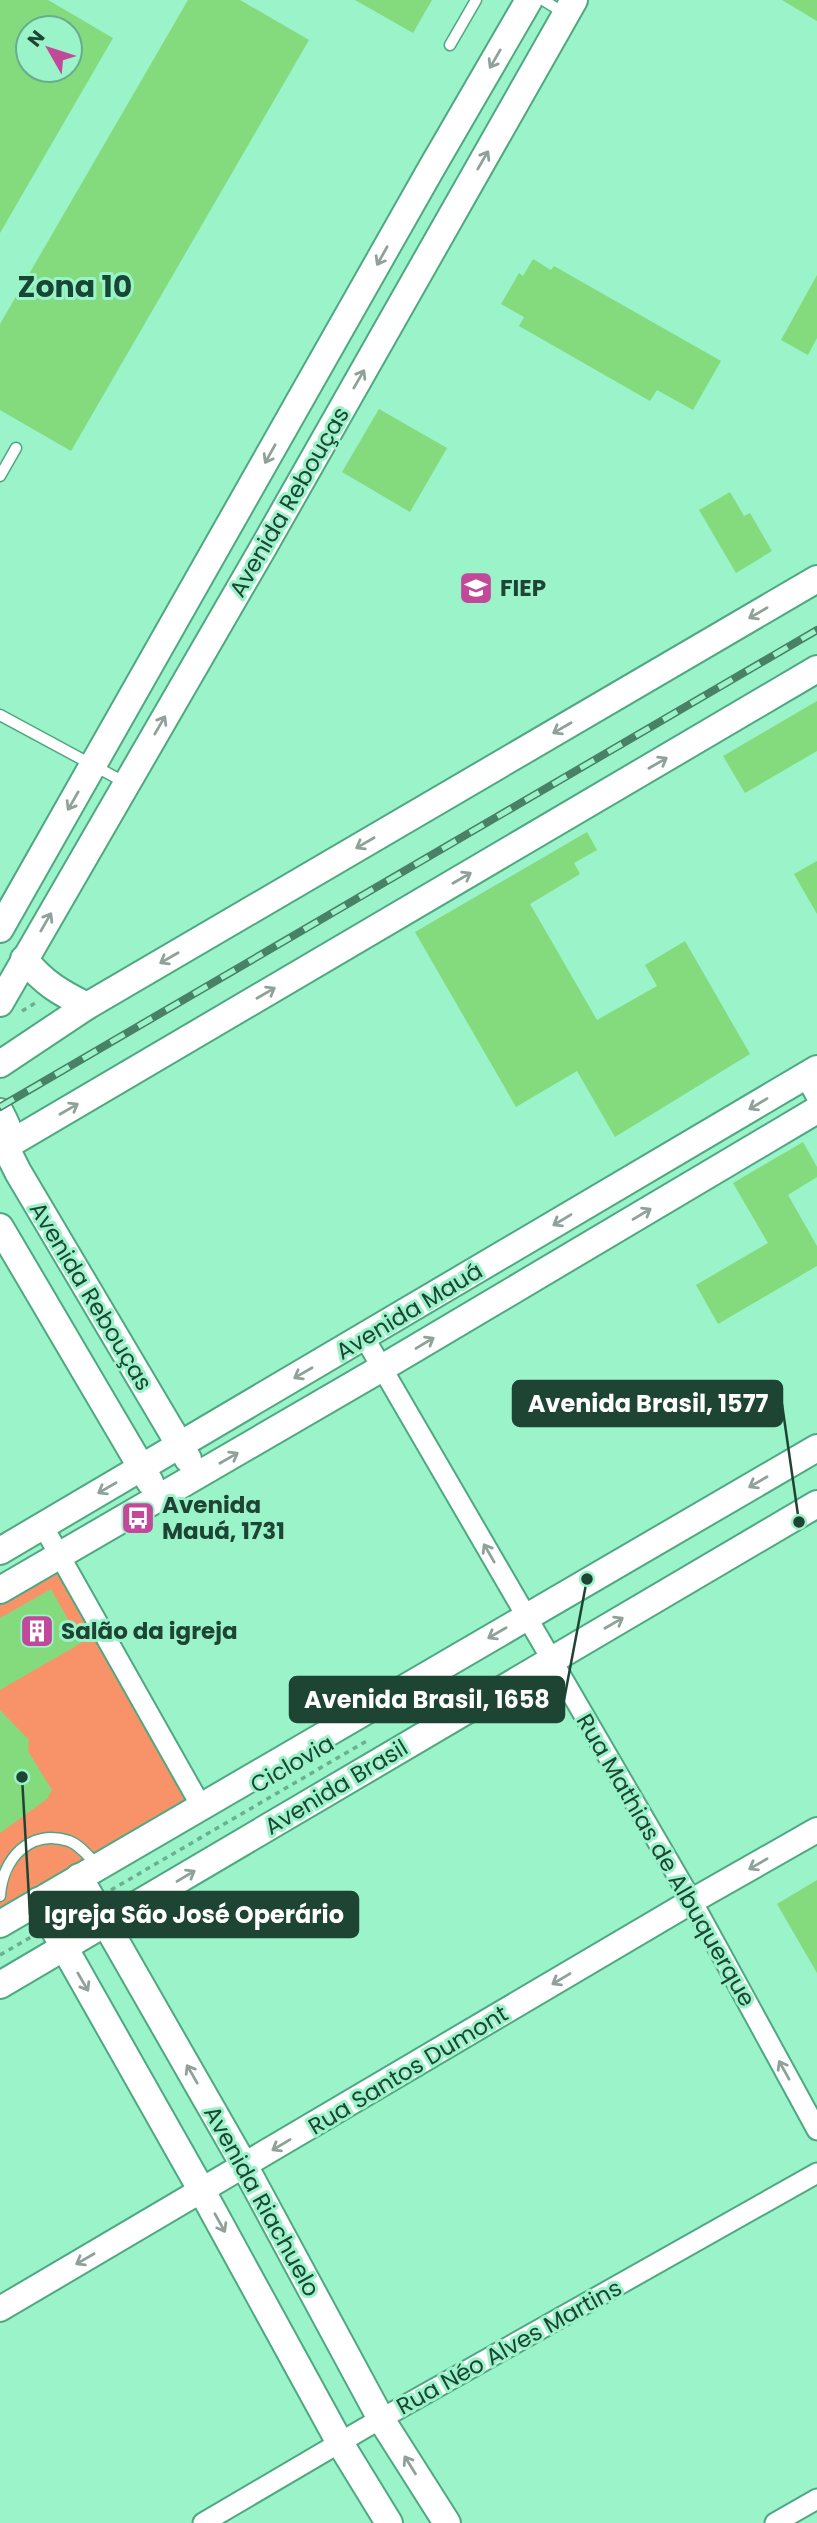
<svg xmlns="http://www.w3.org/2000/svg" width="817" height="2523" viewBox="0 0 817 2523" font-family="Poppins,sans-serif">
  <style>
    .green { fill: #f89369 }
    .building { fill: #83db7e; fill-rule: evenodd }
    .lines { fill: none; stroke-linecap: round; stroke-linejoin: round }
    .service-casing { stroke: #4fa881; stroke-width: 13 }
    .minor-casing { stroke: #4fa881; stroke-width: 23 }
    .tertiary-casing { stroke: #4fa881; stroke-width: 28 }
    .secondary-casing { stroke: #4fa881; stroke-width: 30 }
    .path { stroke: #6aaf8f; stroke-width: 3.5; stroke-dasharray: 5 5; stroke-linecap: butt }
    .service { stroke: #fff; stroke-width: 10 }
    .minor { stroke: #fff; stroke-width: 19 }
    .tertiary { stroke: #fff; stroke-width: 24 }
    .secondary { stroke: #fff; stroke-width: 26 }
    .rail-casing { stroke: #498167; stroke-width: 8 }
    .rail { stroke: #9af3c9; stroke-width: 5; stroke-dasharray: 16; stroke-linecap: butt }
    .oneway { stroke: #8ea299 }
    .labels { text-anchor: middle; stroke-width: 6; stroke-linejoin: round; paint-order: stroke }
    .street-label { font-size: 23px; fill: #1e4433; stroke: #9af3c9 }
    .poi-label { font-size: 23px; font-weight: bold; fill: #1e4433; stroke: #9af3c9; text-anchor: start }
    .district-label { font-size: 30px; font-weight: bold; fill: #174733; stroke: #9af3c9 }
    .leader { fill: none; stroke: #1e4433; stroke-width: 2.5 }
    .callout-dot { fill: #1e4433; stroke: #9af3c9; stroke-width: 2.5 }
    .callout { fill: #1e4433; stroke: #1e4433; stroke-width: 2.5 }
    .callout-label { font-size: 24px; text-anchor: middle; font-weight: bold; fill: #fff }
  </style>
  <rect width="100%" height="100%" fill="#9af3c9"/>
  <polygon class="green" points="60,1556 201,1806 0,1924 0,1590"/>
  <g class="building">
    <path d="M 0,0 L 48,0 L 113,38 L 0,233 ZM 28,28 L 70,28 L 70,70 L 28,70 Z"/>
    <polygon points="188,0 240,0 309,40 71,451 0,410 0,324"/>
    <polygon points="355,0 432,0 413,33"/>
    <polygon points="782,0 817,0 817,21"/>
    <polygon points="533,259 551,270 554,266 721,361 693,410 657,390 650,401 519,326 524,317 501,304 519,273 523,276"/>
    <polygon points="817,275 817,338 808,355 781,340"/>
    <polygon points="379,409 447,448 410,512 342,472"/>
    <polygon points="730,492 744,516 750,513 772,551 736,573 699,510"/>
    <polygon points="817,701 817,751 745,793 723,756"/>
    <polygon points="587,832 597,850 574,863 580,874 530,904 597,1020 657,986 645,965 685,941 750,1054 615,1137 577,1071 516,1107 415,932"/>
    <polygon points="817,861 817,914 794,874"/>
    <polygon points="803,1142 817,1167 817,1177 788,1195 817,1246 817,1266 718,1324 696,1285 768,1243 733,1183"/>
    <polygon points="51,1589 81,1643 0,1690 0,1618"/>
    <polygon points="0,1710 29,1740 28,1751 52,1790 47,1799 0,1833"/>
    <polygon points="817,1880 817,1973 777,1904"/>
  </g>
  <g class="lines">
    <g class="service-casing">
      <g id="service">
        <polyline points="543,0 564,13"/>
        <polyline points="450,45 476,0"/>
        <polyline points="0,476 16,448"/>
        <polyline points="0,715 126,783"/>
        <path d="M 0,1896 C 2,1860 29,1828 69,1841 C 80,1845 89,1857 98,1866"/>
      </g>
    </g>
    <g class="minor-casing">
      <g id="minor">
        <polyline points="805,1076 817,1098"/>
        <polyline points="364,1337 692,1901 817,2130"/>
        <polyline points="43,1526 201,1806"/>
        <polyline points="203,2523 363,2429 817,2173"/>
        <polyline points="775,2523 817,2499"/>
      </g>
    </g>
    <g class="tertiary-casing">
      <polyline id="tertiary" points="0,2309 692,1901 817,1830"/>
    </g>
    <g class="secondary-casing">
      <g id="secondary">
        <polyline points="0,929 431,169 529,0"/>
        <path d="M 24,959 C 44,983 59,992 87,1006"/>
        <polyline points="0,1003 263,548 574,0"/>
        <polyline points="0,1064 87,1006 817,579"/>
        <path d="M 0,1112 C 6,1124 14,1137 7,1150 L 18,1172 L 188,1459"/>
        <polyline points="11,1143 817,669"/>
        <polyline points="0,1227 150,1482"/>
        <polyline points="0,1551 817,1069"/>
        <polyline points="0,1590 382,1368 817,1110"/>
        <polyline points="79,1877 245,2167 381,2419 447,2523"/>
        <polyline points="38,1901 202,2191 340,2443 389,2523"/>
        <polyline points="0,1924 817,1448"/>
        <polyline points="0,1985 817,1504"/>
      </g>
    </g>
    <g class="path">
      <polyline points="22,1011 37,1002"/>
      <polyline points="111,1890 370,1739"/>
      <polyline points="0,1955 31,1937"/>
    </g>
    <use href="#service" class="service"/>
    <use href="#minor" class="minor"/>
    <use href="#tertiary" class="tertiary"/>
    <use href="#secondary" class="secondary"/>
    <g class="rail-casing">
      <polyline id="rail" points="0,1107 817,630"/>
    </g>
    <use href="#rail" class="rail"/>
  </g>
  <defs><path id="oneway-shaft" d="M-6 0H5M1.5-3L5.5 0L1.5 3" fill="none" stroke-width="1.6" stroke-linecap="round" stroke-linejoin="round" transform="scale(1.75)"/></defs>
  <g class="oneway">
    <use href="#oneway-shaft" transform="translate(495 59) rotate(120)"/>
    <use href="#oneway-shaft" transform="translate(483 160) rotate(-60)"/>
    <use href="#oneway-shaft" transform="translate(382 256) rotate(119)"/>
    <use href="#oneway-shaft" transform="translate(359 379) rotate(-60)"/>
    <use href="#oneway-shaft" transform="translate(270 454) rotate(119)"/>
    <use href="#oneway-shaft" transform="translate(758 613) rotate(150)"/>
    <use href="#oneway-shaft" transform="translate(160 725) rotate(-60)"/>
    <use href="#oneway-shaft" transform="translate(562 728) rotate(150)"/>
    <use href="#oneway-shaft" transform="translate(658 763) rotate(-30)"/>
    <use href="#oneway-shaft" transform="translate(73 801) rotate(120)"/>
    <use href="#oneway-shaft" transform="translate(365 843) rotate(150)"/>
    <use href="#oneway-shaft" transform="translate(462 878) rotate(-30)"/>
    <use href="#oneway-shaft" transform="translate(46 922) rotate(-60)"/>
    <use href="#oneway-shaft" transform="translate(169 958) rotate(150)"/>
    <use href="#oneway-shaft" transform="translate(266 993) rotate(-30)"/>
    <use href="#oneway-shaft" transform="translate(758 1104) rotate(149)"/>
    <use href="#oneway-shaft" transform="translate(69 1109) rotate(-30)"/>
    <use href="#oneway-shaft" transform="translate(642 1214) rotate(-31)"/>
    <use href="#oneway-shaft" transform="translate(562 1220) rotate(149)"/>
    <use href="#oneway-shaft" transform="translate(425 1343) rotate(-31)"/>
    <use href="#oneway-shaft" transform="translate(303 1373) rotate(150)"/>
    <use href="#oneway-shaft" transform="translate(229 1458) rotate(-30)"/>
    <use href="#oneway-shaft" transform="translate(758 1482) rotate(150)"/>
    <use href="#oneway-shaft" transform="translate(107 1488) rotate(150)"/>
    <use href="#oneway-shaft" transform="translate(489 1553) rotate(-120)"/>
    <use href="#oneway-shaft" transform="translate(614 1623) rotate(-30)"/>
    <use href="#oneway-shaft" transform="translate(497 1633) rotate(150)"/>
    <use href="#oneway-shaft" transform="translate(758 1864) rotate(150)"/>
    <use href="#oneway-shaft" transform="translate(186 1876) rotate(-31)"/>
    <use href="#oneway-shaft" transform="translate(561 1979) rotate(149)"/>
    <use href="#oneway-shaft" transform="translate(83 1982) rotate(60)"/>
    <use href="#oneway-shaft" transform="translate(784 2070) rotate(-119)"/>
    <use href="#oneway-shaft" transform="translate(192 2074) rotate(-120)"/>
    <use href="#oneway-shaft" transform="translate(281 2145) rotate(149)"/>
    <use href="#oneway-shaft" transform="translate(220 2223) rotate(61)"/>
    <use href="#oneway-shaft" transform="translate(85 2259) rotate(150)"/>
    <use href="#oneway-shaft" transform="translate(410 2465) rotate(-122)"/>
  </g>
  <defs>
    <g id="university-square" transform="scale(1.75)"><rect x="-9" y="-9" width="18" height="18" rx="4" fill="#c2489a" stroke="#9af3c9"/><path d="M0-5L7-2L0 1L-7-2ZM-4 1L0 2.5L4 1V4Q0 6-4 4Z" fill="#fff"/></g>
    <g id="bus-square" transform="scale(1.75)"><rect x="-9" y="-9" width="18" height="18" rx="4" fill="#c2489a" stroke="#9af3c9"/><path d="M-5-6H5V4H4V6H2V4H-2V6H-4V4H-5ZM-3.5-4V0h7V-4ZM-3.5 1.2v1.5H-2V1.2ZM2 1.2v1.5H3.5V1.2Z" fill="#fff"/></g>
    <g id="building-square" transform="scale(1.75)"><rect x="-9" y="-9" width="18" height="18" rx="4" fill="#c2489a" stroke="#9af3c9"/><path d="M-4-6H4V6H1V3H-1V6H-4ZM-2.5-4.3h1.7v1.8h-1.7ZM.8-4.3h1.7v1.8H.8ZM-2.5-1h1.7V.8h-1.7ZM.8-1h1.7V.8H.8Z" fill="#fff"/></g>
  </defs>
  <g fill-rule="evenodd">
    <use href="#university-square" x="476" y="588"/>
    <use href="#bus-square" x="138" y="1518"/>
    <use href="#building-square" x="37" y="1631"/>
  </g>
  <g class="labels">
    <g class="street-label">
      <text transform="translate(289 502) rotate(-60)" y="8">Avenida Rebouças</text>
      <text transform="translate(91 1296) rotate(59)" y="8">Avenida Rebouças</text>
      <text transform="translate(409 1311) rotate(-31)" y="8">Avenida Mauá</text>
      <text transform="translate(292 1764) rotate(-30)" y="8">Ciclovia</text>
      <text transform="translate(336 1787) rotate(-31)" y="8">Avenida Brasil</text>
      <text transform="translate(666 1860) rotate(60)" y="8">Rua Mathias de Albuquerque</text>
      <text transform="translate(408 2070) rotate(-31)" y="8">Rua Santos Dumont</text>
      <text transform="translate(262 2201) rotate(61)" y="8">Avenida Riachuelo</text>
      <text transform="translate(509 2347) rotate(-29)" y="8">Rua Néo Alves Martins</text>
    </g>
    <g class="poi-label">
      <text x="500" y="596">FIEP</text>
      <text x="162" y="1513">Avenida<tspan x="162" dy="26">Mauá, 1731</tspan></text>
      <text x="61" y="1639">Salão da igreja</text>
    </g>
    <g class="district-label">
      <text x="75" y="297">Zona 10</text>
    </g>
  </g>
  <path class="leader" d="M799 1522L782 1404M587 1579L564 1700M22 1777L30 1915"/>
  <g class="callout-dot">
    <circle cx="799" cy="1522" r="7"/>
    <circle cx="587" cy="1579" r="7"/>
    <circle cx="22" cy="1777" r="7"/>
  </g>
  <g class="callout">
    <rect x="513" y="1381" width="269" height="45" rx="7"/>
    <rect x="290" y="1677" width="274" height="45" rx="7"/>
    <rect x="30" y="1892" width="328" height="45" rx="7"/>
  </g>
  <g class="callout-label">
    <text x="648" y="1412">Avenida Brasil, 1577</text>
    <text x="427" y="1708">Avenida Brasil, 1658</text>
    <text x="194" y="1923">Igreja São José Operário</text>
  </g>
  <g transform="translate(49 49) rotate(309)"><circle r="33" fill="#9af3c9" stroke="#68ad8d" stroke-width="2"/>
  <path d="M0-5L12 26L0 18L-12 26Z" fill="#c2489a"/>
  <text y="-10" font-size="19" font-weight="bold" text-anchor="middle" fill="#1e4433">N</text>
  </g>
</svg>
